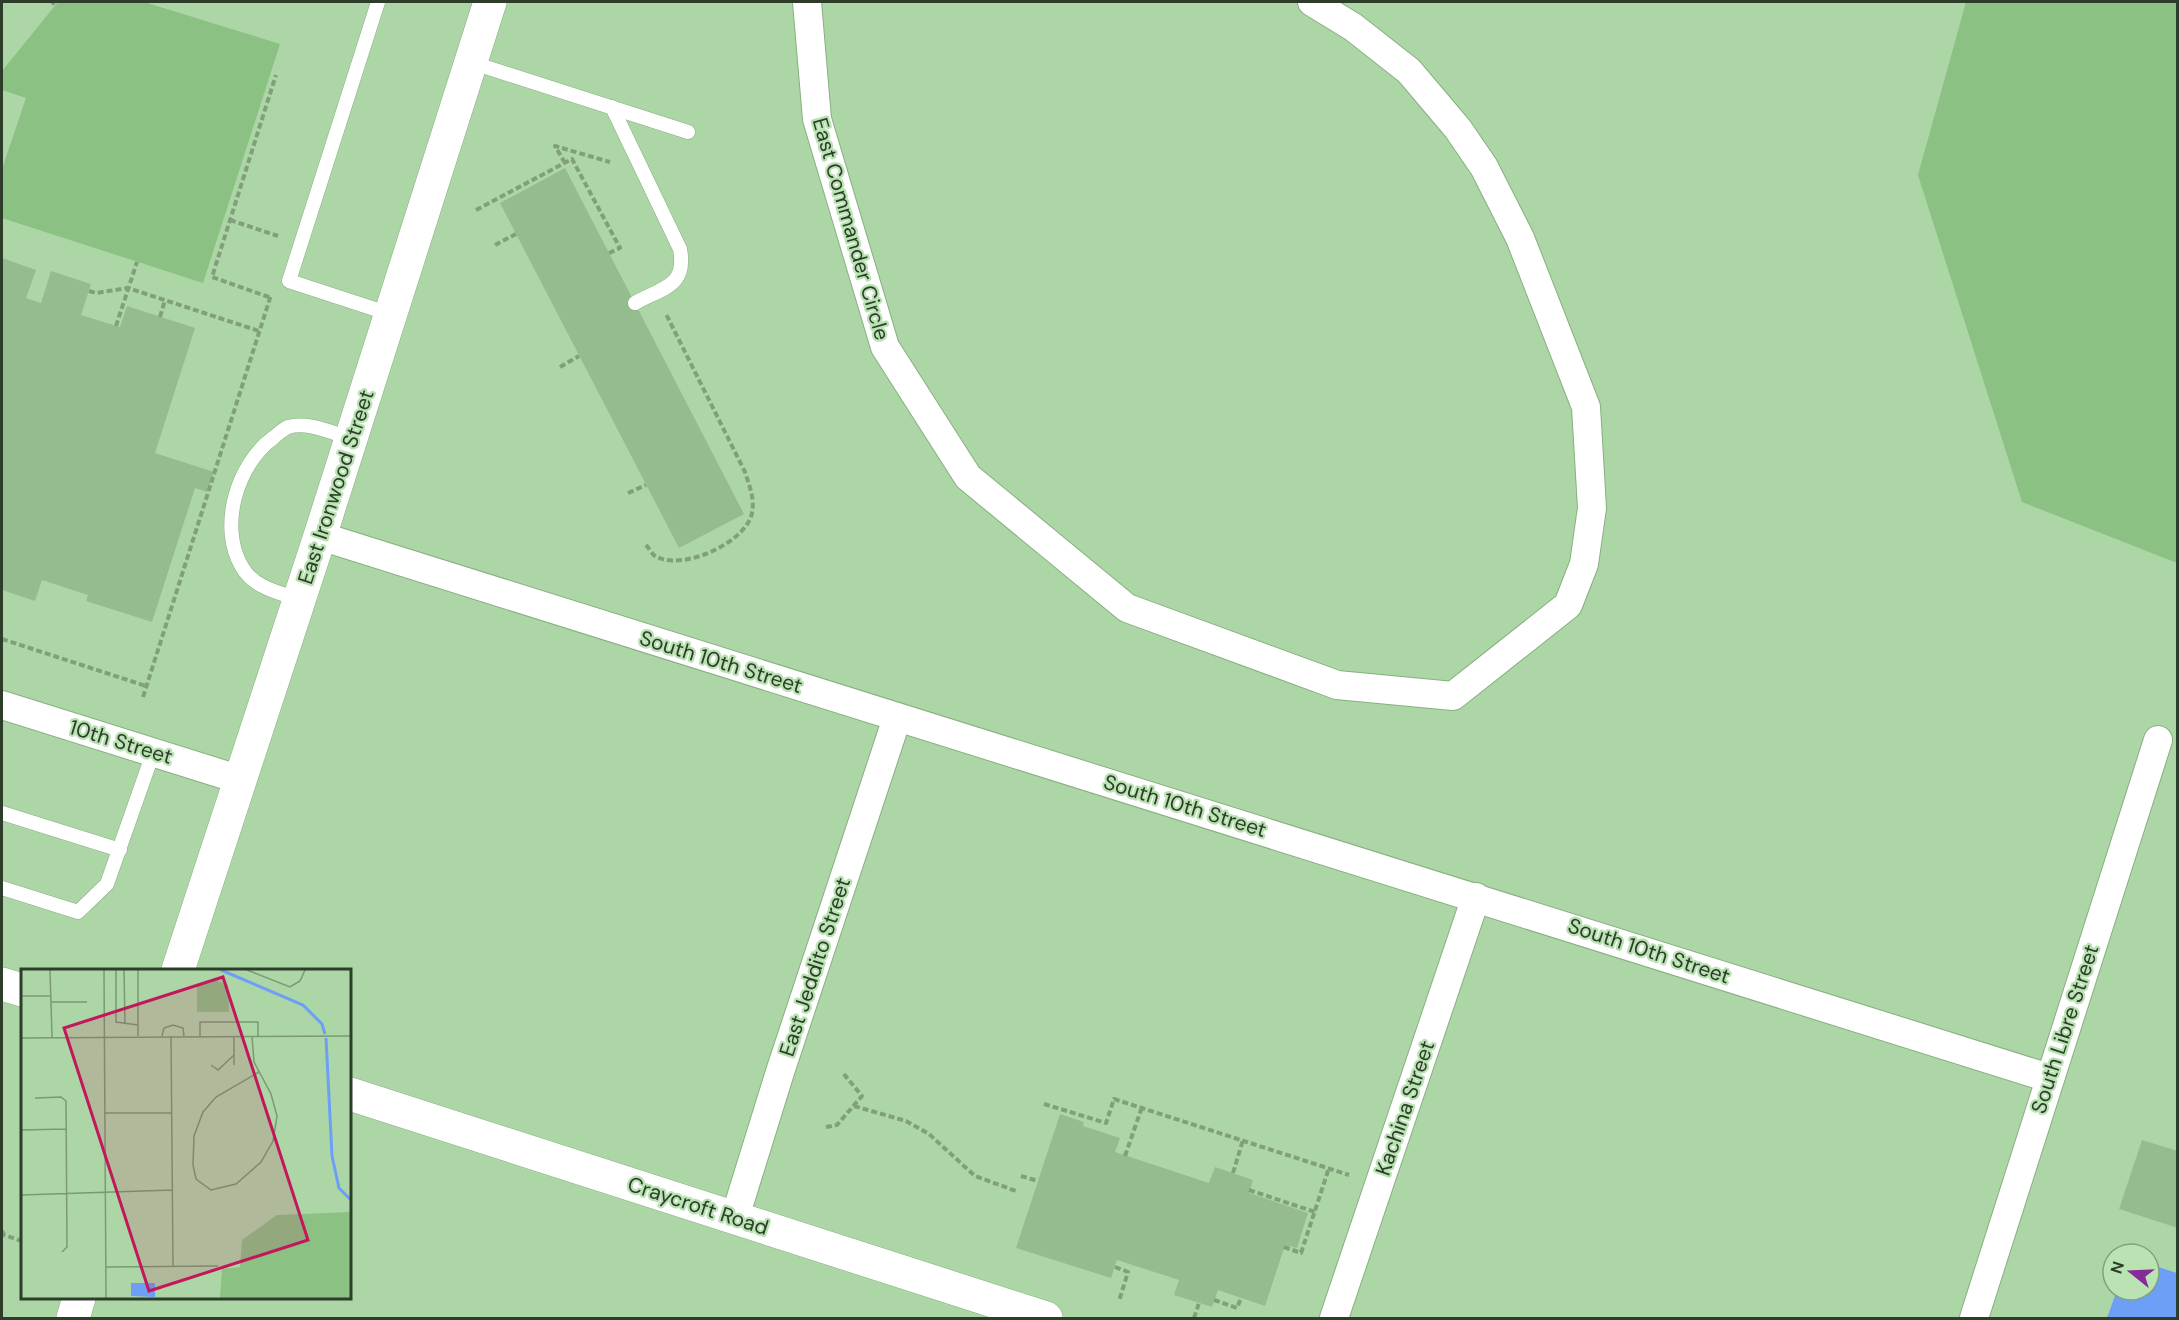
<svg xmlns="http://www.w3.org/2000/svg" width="2179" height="1320" viewBox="0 0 2179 1320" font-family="'DM Sans',sans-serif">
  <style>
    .green { fill: #8bc182 }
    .water { fill: #6d9ff6 }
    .building { fill: #95bc8e }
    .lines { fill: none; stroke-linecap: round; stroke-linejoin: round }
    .lane-casing { stroke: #88af81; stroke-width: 15 }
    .street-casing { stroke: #88af81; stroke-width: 30 }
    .secondary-casing { stroke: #88af81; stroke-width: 34 }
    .path { stroke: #80a07a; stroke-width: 4; stroke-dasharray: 6 3; stroke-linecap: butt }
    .lane { stroke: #fff; stroke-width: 14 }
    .street { stroke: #fff; stroke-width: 28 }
    .secondary { stroke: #fff; stroke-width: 33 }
    .labels { text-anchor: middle; stroke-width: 4.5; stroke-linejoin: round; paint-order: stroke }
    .street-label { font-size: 21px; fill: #2d3d2a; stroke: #bae3b3 }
    .inset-river { fill: none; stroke: #6d9ff6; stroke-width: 3 }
    .inset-road { fill: none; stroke: #7a9974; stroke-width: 1.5 }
    .view { fill: #c2185b; fill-opacity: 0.15; stroke: #c2185b; stroke-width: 3 }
    .inset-edge { fill: none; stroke: #2d3d2a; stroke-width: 3 }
  </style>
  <rect width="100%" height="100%" fill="#add6a6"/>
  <g class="green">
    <polygon points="58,2 144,2 280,44 203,283 2,218 2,169 26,98 2,90 2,71"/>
    <polygon points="1966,2 2177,2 2177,563 2022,502 1918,175"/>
  </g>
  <polygon class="water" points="2149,1264 2177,1273 2177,1318 2107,1318 2117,1290 2149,1290"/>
  <g class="building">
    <polygon points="565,168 744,514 679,548 500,203"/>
    <polygon points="2,258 36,270 26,298 41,303 51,271 91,284 81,315 120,327 127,306 195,328 155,453 214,472 207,492 195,488 152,622 86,601 88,595 42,580 35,601 2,590"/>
    <polygon points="1060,1114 1084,1122 1083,1126 1120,1138 1115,1152 1209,1183 1215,1167 1253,1180 1249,1193 1308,1213 1297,1248 1285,1245 1265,1306 1218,1290 1212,1307 1174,1295 1179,1280 1117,1260 1111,1278 1016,1248"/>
    <polygon points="2142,1140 2178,1151 2178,1228 2119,1209"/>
  </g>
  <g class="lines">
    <g class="lane-casing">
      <g id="lane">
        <polyline points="378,2 289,281 390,314"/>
        <polyline points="470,62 688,132"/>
        <path d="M 612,107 L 680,249 C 687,286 664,287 635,303"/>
        <path d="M 300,600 C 278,592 254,588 242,567 C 218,527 237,464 273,438 C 277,435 283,429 288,427 C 307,421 332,433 350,438"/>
        <polyline points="2,813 120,850"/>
        <polyline points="2,888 78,912 107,884 153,753"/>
      </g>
    </g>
    <g class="street-casing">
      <g id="street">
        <polyline points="807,2 817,119 885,347 968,477 1127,608 1337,685 1453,696 1568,605 1584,564 1592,508 1586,407 1520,238 1484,167 1458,129 1409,71 1353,27 1312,2"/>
        <polyline points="320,536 2049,1078"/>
        <polyline points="2,705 241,780"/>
        <polyline points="735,1217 780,1072 897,718"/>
        <polyline points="1334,1318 1476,897"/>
        <polyline points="1974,1318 2158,740"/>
      </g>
    </g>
    <g class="secondary-casing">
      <g id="secondary">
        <polyline points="178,970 320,536 490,2"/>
        <polyline points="2,984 22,990"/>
        <polyline points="350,1094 1046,1318"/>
        <polyline points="73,1318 79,1298"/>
      </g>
    </g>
    <g class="path">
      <polyline points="52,2 55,4"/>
      <polyline points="565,163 555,146 610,162"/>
      <polyline points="476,210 572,159 620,248 609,253"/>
      <polyline points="230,220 278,236"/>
      <polyline points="495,245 516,234"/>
      <polyline points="89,291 96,293 128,288 259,331"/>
      <polyline points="269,297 212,277 276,75"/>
      <polyline points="160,317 165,300"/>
      <polyline points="116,326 137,262"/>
      <polyline points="560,367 579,356"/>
      <polyline points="628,493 646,485"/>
      <path d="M 646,545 C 649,548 652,554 655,556 C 681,572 746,543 752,513 C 755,498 749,485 745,472 L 666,314"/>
      <polyline points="2,639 146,686"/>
      <polyline points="143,697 271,295"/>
      <polyline points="1044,1104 1106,1123 1114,1099 1349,1175"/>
      <polyline points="854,1106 906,1121 929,1134 975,1176 1016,1191"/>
      <polyline points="826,1127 837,1125 862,1096 843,1073"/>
      <polyline points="1125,1156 1142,1107"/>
      <polyline points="1233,1173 1243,1140"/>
      <polyline points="1021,1176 1038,1181"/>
      <polyline points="1249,1190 1315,1212"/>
      <polyline points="2,1231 4,1235 22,1241"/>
      <polyline points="1284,1247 1301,1253 1329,1168"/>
      <polyline points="1115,1267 1128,1272 1119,1301"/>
      <polyline points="1214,1300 1237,1308 1241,1298"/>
      <polyline points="1194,1318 1199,1303"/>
    </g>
    <use href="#lane" class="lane"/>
    <use href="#street" class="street"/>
    <use href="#secondary" class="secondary"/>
  </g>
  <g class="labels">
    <g class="street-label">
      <text transform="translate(851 229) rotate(74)" y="7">East Commander Circle</text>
      <text transform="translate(336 487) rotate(-72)" y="7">East Ironwood Street</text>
      <text transform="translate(721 662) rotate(17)" y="7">South 10th Street</text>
      <text transform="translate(121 742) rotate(17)" y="7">10th Street</text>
      <text transform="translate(1185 806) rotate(17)" y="7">South 10th Street</text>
      <text transform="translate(1649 951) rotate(18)" y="7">South 10th Street</text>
      <text transform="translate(815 967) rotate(-72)" y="7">East Jeddito Street</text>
      <text transform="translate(2065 1029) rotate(-72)" y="7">South Libre Street</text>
      <text transform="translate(1405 1108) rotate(-71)" y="7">Kachina Street</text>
      <text transform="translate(698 1206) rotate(18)" y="7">Craycroft Road</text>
    </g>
  </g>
  <g transform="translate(21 969)">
    <rect width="330" height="330" fill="#add6a6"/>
    <path d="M 191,10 L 207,16 L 208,43 L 176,43 L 176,16 L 191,14 ZM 330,243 L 330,329 L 199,329 L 201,300 L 219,298 L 221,271 L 256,246 Z" fill="#8bc182"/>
    <path d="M 110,314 L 134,314 L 134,328 L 110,327 Z" fill="#6d9ff6"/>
    <path class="inset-river" d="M 200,1 L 282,36 L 301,55 L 304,65M 305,69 L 311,187 L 318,219 L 330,231"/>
    <path class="inset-road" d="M 29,1 L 31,68M 83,1 L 85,329M 95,1 L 95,53 L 117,56M 103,1 L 104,55M 117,1 L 117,67M 226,1 L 269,18 L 279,12 L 284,1M 0,27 L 30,27M 30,33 L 66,33M 141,67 L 143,59 L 152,56 L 162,59 L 163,67M 150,67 L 152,297M 179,67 L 179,53 L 237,53 L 237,67M 213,67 L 213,96M 231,67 L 233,93 L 250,125 L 256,147 L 252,172 L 240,193 L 215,215 L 190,221 L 175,210 L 172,196 L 173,167 L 182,143 L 195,128 L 238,103M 0,69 L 330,67M 190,96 L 197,101 L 213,86M 14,129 L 40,128 L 45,132 L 46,278 L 41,283M 84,144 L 151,144M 0,161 L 45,160M 0,226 L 152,221M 85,298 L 197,297"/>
    <path class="view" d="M 202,8 L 287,271 L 128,322 L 43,59 Z"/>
    <rect width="330" height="330" class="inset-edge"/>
  </g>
  <rect width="2179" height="1320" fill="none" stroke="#2d3d2a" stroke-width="6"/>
  <g transform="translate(2131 1272) rotate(288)"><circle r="28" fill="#bae3b3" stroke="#82a17c" stroke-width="1.5"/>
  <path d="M0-4.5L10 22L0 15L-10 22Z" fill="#862b97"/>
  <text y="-9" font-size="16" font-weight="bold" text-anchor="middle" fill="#2d3d2a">N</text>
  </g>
</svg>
